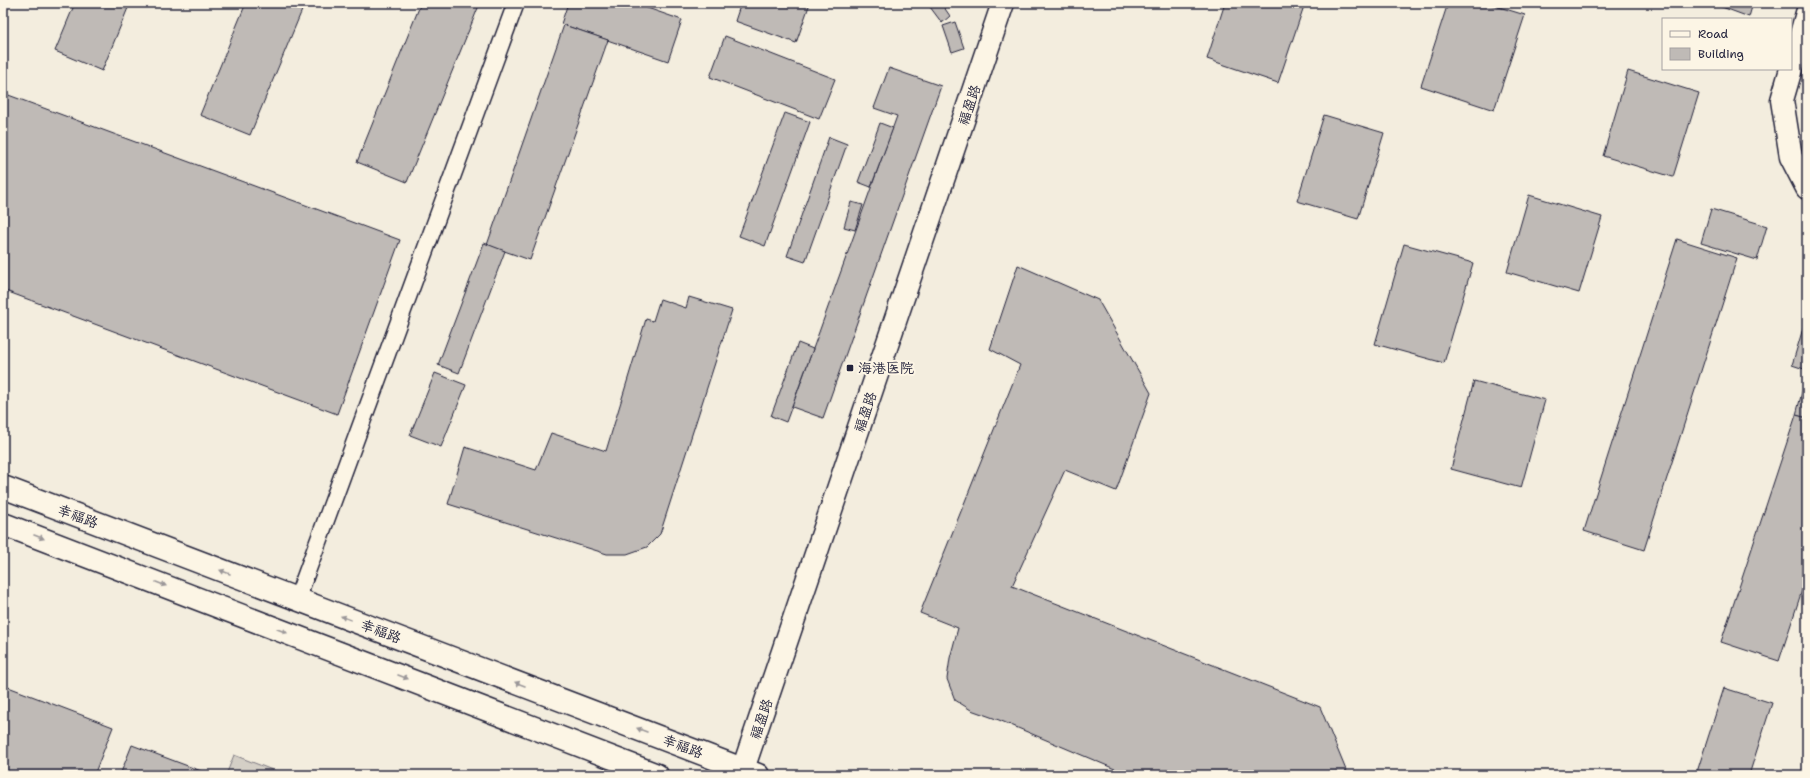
<svg xmlns="http://www.w3.org/2000/svg" width="1810" height="778" viewBox="0 0 1810 778" font-family="'Shantell Sans','LXGW WenKai TC',sans-serif">
  <style>
    .green { fill: #d4cfc6; stroke: #7b7880 }
    .building { fill: #bfbab6; stroke: #22223b }
    .lines { fill: none; stroke-linecap: round; stroke-linejoin: round }
    .lane-casing { stroke: #22223b; stroke-width: 19 }
    .street-casing { stroke: #22223b; stroke-width: 25 }
    .secondary-casing { stroke: #22223b; stroke-width: 25 }
    .lane { stroke: #fcf5e5; stroke-width: 16 }
    .street { stroke: #fcf5e5; stroke-width: 22 }
    .secondary { stroke: #fcf5e5; stroke-width: 22 }
    .oneway { fill: #9a9698 }
    .poi-dot { fill: #22223b; stroke: #fcf5e5; stroke-width: 1.5 }
    .labels { text-anchor: middle; stroke-width: 4; stroke-linejoin: round; paint-order: stroke }
    .street-label { font-size: 14px; fill: #22223b; stroke: #fcf5e5 }
    .poi-label { font-size: 14px; fill: #22223b; stroke: #fcf5e5; text-anchor: start }
  </style>
  <rect width="100%" height="100%" fill="#f3edde"/>
  <filter id="ink" filterUnits="userSpaceOnUse"><feTurbulence type="fractalNoise" baseFrequency=".025" numOctaves="2"/><feDisplacementMap in="SourceGraphic" scale="8" xChannelSelector="R" yChannelSelector="G"/><feConvolveMatrix kernelMatrix="1 2 1 2 8 2 1 2 1" color-interpolation-filters="sRGB"/></filter>
  <g filter="url(#ink)">
    <polygon class="green" points="234,755 285,775 226,775"/>
    <g class="building">
      <polygon points="75,3 130,3 102,71 55,51"/>
      <polygon points="246,3 305,3 250,135 200,115"/>
      <polygon points="421,3 480,3 407,182 357,162"/>
      <polygon points="568,3 633,3 682,20 668,61 561,24"/>
      <polygon points="741,3 810,3 796,43 735,21"/>
      <polygon points="927,3 941,3 950,16 942,23"/>
      <polygon points="1225,3 1305,3 1278,83 1207,59"/>
      <polygon points="1448,3 1486,3 1525,15 1494,110 1421,86"/>
      <polygon points="1711,3 1753,3 1749,17"/>
      <polygon points="955,22 964,48 952,52 943,26"/>
      <polygon points="564,25 608,40 530,260 487,245"/>
      <polygon points="725,36 835,79 819,119 710,77"/>
      <polygon points="889,68 941,86 823,418 792,407 897,116 874,108"/>
      <polygon points="1628,71 1699,93 1673,177 1603,156"/>
      <polygon points="3,93 400,240 337,414 3,290"/>
      <polygon points="785,113 810,122 765,246 739,236"/>
      <polygon points="1324,115 1384,133 1358,219 1297,201"/>
      <polygon points="880,123 893,128 871,187 858,182"/>
      <polygon points="829,137 847,144 805,262 787,256"/>
      <polygon points="1529,195 1602,217 1579,293 1507,272"/>
      <polygon points="851,202 863,205 855,230 844,227"/>
      <polygon points="1711,209 1767,226 1757,260 1701,243"/>
      <polygon points="1677,239 1737,258 1644,550 1584,531"/>
      <polygon points="484,243 505,251 459,373 438,365"/>
      <polygon points="1404,244 1473,263 1444,363 1375,344"/>
      <polygon points="1018,265 1098,300 1151,393 1116,491 1065,470 1012,586 1320,707 1348,775 1129,775 999,720 971,710 955,700 947,679 950,658 958,628 920,613 1020,365 990,349"/>
      <polygon points="689,297 732,310 660,534 647,547 627,554 607,554 448,504 465,447 536,470 551,433 606,451 646,319 653,321 660,299 686,308"/>
      <polygon points="1807,315 1807,370 1792,365"/>
      <polygon points="798,343 813,349 786,422 771,416"/>
      <polygon points="435,373 466,385 441,447 410,435"/>
      <polygon points="1807,373 1807,418 1796,415"/>
      <polygon points="1474,381 1545,400 1521,488 1451,469"/>
      <polygon points="1796,415 1807,418 1807,575 1779,661 1721,642"/>
      <polygon points="3,685 113,727 94,775 3,775"/>
      <polygon points="1724,688 1772,703 1749,775 1696,775"/>
      <polygon points="132,745 201,771 199,775 120,775"/>
    </g>
    <g class="lines">
      <g class="lane-casing">
        <polyline id="lane" points="297,599 516,3"/>
      </g>
      <g class="street-casing">
        <g id="street">
          <polyline points="1791,69 1782,100 1791,157 1807,188"/>
          <polyline points="1791,69 1807,13"/>
        </g>
      </g>
      <g class="secondary-casing">
        <g id="secondary">
          <polyline points="3,487 758,775"/>
          <polyline points="3,524 657,775"/>
          <polyline points="741,775 1003,3"/>
        </g>
      </g>
      <use href="#lane" class="lane"/>
      <use href="#street" class="street"/>
      <use href="#secondary" class="secondary"/>
    </g>
    <defs><path id="oneway-solid" d="M-6-.8H1V-3.2L6.5 0L1 3.2V.8H-6Z"/></defs>
    <g class="oneway">
      <use href="#oneway-solid" transform="translate(39 537) rotate(21)"/>
      <use href="#oneway-solid" transform="translate(225 572) rotate(-159)"/>
      <use href="#oneway-solid" transform="translate(161 584) rotate(21)"/>
      <use href="#oneway-solid" transform="translate(346 618) rotate(-159)"/>
      <use href="#oneway-solid" transform="translate(282 631) rotate(21)"/>
      <use href="#oneway-solid" transform="translate(403 677) rotate(21)"/>
      <use href="#oneway-solid" transform="translate(520 684) rotate(-159)"/>
      <use href="#oneway-solid" transform="translate(642 730) rotate(-159)"/>
    </g>
  </g>
  <rect class="poi-dot" x="846" y="364" width="8" height="8" rx="2"/>
  <g class="labels">
    <g class="street-label">
      <text transform="translate(969 105) rotate(-71)" y="5">福盈路</text>
      <text transform="translate(865 412) rotate(-71)" y="5">福盈路</text>
      <text transform="translate(78 516) rotate(21)" y="5">幸福路</text>
      <text transform="translate(381 631) rotate(21)" y="5">幸福路</text>
      <text transform="translate(761 719) rotate(-71)" y="5">福盈路</text>
      <text transform="translate(683 746) rotate(21)" y="5">幸福路</text>
    </g>
    <g class="poi-label">
      <text x="858" y="373">海港医院</text>
    </g>
  </g>
  <rect width="1810" height="778" fill="none" stroke="#fcf5e5" stroke-width="16"/>
  <rect x="8" y="8" width="1794" height="762" fill="none" stroke="#22223b" stroke-width="1.5" filter="url(#ink)"/>
  <rect x="1662" y="18" width="130" height="52" fill="#fcf5e5" stroke="#a5a1a1"/>
  <rect x="1670" y="31" width="20" height="6" fill="#fcf5e5" stroke="#a5a1a1"/>
  <text x="1698" y="38" font-size="12" fill="#22223b">Road</text>
  <rect x="1670" y="48" width="20" height="12" fill="#bfbab6" stroke="#a5a1a1"/>
  <text x="1698" y="58" font-size="12" fill="#22223b">Building</text>
</svg>
